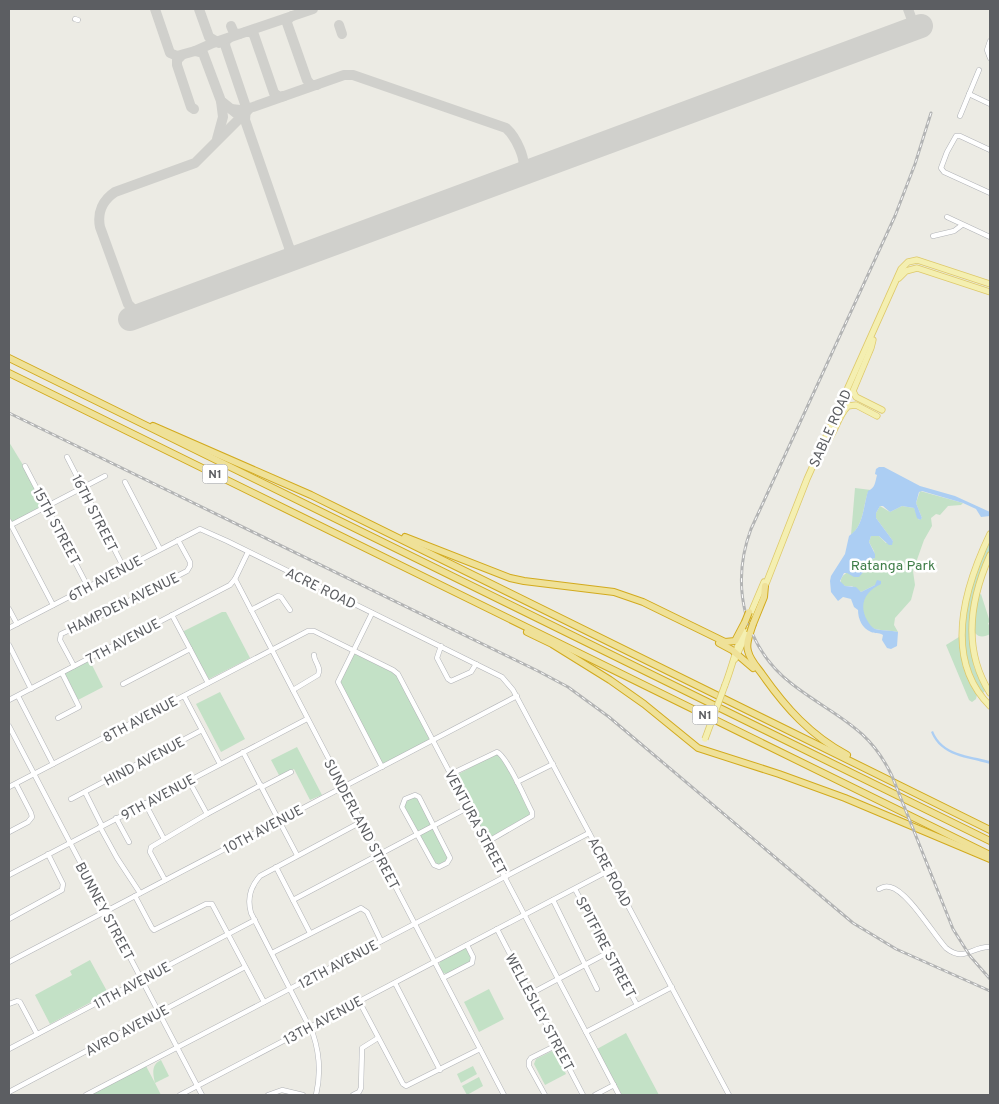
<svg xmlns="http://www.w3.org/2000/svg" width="999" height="1104" viewBox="0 0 999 1104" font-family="Overpass,sans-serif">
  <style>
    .green { fill: #c3e1c6 }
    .water { fill: #accef3 }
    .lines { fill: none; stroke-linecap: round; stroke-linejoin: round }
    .taxiway { stroke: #d0d0cc; stroke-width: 10 }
    .runway { stroke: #d0d0cc; stroke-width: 24 }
    .minor-casing { stroke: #b1b3b7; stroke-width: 5.5 }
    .major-casing { stroke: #dec96a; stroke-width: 7 }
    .highway-casing { stroke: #d2aa1e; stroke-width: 8 }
    .minor { stroke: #fff; stroke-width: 4.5 }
    .major { stroke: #f4efb1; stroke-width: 5.5 }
    .highway { stroke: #efe198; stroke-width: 6 }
    .rail-casing { stroke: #b3b4b4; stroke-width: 3 }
    .rail { stroke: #fff; stroke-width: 1; stroke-dasharray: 4; stroke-linecap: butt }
    .major-bridge-casing { stroke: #dec96a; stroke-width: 7; stroke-linecap: butt }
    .highway-bridge-casing { stroke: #d2aa1e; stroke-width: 8; stroke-linecap: butt }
    .major-bridge { stroke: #f4efb1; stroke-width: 5.5 }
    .highway-bridge { stroke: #efe198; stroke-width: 6 }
    .labels { text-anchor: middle; stroke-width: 5; stroke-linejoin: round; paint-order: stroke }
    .shield { fill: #fff; stroke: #8d8e91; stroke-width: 1 }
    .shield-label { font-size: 12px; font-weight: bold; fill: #5c5e62 }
    .street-label { font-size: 14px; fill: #5c5e62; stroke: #fff }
    .park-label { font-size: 14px; fill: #3f7d48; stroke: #fff }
  </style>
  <rect width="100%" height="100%" fill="#ecebe4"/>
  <g class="green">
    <polygon points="9,442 23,465 43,504 41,507 13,522 9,517"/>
    <path d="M 855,488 L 871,490 L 868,492 C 863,506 864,524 851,535 Z"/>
    <path d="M 920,491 L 963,503 L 961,505 L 948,506 L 940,515 L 936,514 L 931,518 L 932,526 L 924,540 L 913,571 L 915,585 L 911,600 L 895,618 L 894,625 L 898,632 C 890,630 883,631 875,629 C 865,626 859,606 864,597 C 867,593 872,589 876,586 L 875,585 L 861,592 L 852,586 L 845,586 L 841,584 C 839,571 856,570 866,567 L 865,563 L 866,561 L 875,558 L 874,551 L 869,542 L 871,536 L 879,536 L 886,543 L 893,541 L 876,518 L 876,513 L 880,506 L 890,512 L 902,506 L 914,508 L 919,520 L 922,518 L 916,503 Z"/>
    <path d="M 990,537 L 990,549 L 983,565 L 970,641 L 974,667 L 985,691 L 983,693 C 949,643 969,587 990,537 Z"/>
    <path d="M 981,594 L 990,622 L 988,623 L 990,628 L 990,634 C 985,637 979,638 975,633 L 974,620 L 979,595 Z"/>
    <polygon points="222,612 226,612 250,658 209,679 182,632"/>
    <polygon points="959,637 963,667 977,695 976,699 972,702 969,700 946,645"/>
    <polygon points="355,654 396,674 429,736 429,739 427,741 387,763 383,763 380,760 340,682 352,656"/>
    <polygon points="89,659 103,687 76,701 62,673"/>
    <polygon points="220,692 245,739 221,752 196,704"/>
    <polygon points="297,747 322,795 310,800 294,769 280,777 271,760"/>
    <polygon points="495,754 501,756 531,814 489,838 486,838 455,779 455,776"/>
    <polygon points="412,796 419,797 450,861 438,867 403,808 403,802"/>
    <polygon points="465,948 467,948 472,960 448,974 443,973 439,965 441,960"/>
    <polygon points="90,960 108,993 50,1024 35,995 72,975 70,971"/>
    <polygon points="489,989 504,1019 479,1032 464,1002"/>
    <polygon points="626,1033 659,1095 622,1095 597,1049"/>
    <polygon points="552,1051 555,1053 566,1074 545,1085 534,1064 536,1059"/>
    <path d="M 161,1060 L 169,1076 L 155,1083 L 161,1095 L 90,1095 L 146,1066 L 155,1083 C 153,1073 151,1065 161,1060 Z"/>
    <polygon points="473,1066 477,1074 461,1083 457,1074"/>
    <polygon points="479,1077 483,1086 467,1095 462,1086"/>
  </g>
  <g class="water">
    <path d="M 879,467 L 884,467 L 920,486 L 955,496 L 990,512 L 990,516 L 981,517 L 976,509 L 963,503 L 922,491 L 919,492 L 916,503 L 922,518 L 920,520 L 917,518 L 914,508 L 902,506 L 890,512 L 883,506 L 880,506 L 876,513 L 876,518 L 893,541 L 892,545 L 889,545 L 879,536 L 871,536 L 869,542 L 875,554 L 875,558 L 866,561 L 865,570 L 859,577 L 854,577 L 847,573 L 844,573 L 840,581 L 845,586 L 856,587 L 861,592 L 875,585 L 877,580 L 881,581 L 881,584 C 866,591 858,604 867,620 C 869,623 871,627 875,629 C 881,631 891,630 898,632 L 897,646 L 891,649 L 887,648 L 882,640 L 883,635 C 878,632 875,634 871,632 C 862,628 858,619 858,610 L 854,607 L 851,599 L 843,597 L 838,601 L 831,592 L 830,581 L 831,576 L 845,554 L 849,536 C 864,526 863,507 868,491 C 875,488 875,483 877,475 L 875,474 L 876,469 Z"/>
    <path d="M 933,731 C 943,755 968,755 990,761 L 990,764 C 967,757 941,757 931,732 Z"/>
  </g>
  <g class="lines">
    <g class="taxiway">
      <polyline points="155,9 170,53 177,56 195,51 203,53 221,101 236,113"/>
      <polyline points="199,9 209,37 219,43"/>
      <polyline points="908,9 915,28"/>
      <polyline points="292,16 288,19 287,23 307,80 311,85 317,85"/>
      <polyline points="339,25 342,34"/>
      <polyline points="231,26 234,33 239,34"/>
      <polyline points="246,32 251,32 254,35 274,93 279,97 284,96"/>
      <polyline points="229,38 226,40 225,45 246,107 245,120 290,250 288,258 279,264"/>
      <polyline points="195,51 213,43 313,9"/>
      <polyline points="181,56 177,60 177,65 191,107 194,109"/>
      <path d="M 231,109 L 240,110 L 253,107 L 344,75 L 353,75 L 506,128 C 515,136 528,160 522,172 L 514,177"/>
      <polyline points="217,139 223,117 221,101"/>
      <polyline points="524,162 530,168 539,167"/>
      <polyline points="289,248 294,254 304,254"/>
      <path d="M 148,312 L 136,312 L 128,304 L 100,227 C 97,212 103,200 115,192 L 195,163 L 249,109"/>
    </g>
    <polyline class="runway" points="130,319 921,26"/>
    <g class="minor-casing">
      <g id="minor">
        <polyline points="75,19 78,20"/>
        <polyline points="990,41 987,50 990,58"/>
        <polyline points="969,94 990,104"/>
        <polyline points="960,116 979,70"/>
        <polyline points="990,150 960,136 956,136 947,152 941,168 944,172 990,193"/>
        <polyline points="947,217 990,237"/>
        <polyline points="933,236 954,231 962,225"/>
        <polyline points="67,457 124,568"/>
        <polyline points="25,466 88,587"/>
        <polyline points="125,482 160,549"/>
        <polyline points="9,521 53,605"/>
        <polyline points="9,526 105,476"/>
        <polyline points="248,552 235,579 504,1095"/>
        <polyline points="9,609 17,624"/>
        <polyline points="251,610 278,596 281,597 290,610"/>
        <polyline points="372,613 338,682 382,767"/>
        <polyline points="172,615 208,683"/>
        <polyline points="9,628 200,529 227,541 502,677 513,690 729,1095"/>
        <polyline points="9,645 31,689"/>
        <polyline points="441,646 437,658 448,679 451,681 471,672 476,664"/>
        <polyline points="74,666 60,640 61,634 94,619 187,571 190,566 190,562 178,540"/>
        <polyline points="123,684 190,649"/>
        <path d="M 293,690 L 318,675 C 322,667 314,662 314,655"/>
        <polyline points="18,696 53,764"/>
        <polyline points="184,696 220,764"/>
        <polyline points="9,700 230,585 235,579"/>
        <polyline points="58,718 79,707 62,673"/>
        <polyline points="9,726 202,1095"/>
        <polyline points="243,752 297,855"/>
        <path d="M 451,774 L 497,752 C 507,756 526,801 532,812 L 532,816 L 487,842"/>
        <polyline points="189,781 207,814"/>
        <polyline points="517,782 553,764"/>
        <polyline points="9,787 308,631 314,631 393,670 398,674 619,1095"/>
        <polyline points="262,787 291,772"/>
        <polyline points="85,792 102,826"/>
        <polygon points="415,795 419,797 450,858 447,863 439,867 434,865 402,807 405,799"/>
        <polyline points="71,799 202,730"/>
        <polyline points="145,803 164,839"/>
        <polyline points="116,818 129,842"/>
        <polyline points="100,827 117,858 140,893"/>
        <polyline points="9,832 28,822 32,817 31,813 16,784"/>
        <polyline points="276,867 310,933"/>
        <polyline points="9,875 307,719"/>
        <polyline points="165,880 150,852 151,847 207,814 261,785"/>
        <polyline points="575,889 637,1005"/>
        <path d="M 879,889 C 883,887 885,886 890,887 C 908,891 933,934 946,948 C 965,963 971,946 990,947"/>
        <polyline points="135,896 152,928 154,930 206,904 212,904 264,1002"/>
        <polyline points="293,900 469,807"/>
        <polyline points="553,900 597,989"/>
        <polyline points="9,919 62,890 63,884 48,854"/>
        <polyline points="497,929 583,1095"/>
        <polyline points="272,953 361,908 367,912 381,941"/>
        <polyline points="9,962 517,696"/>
        <polyline points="443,978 472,963 473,957 467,945"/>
        <polyline points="395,983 440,1070"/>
        <polyline points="530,994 609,952"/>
        <polyline points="359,1001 403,1084 406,1086 480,1049"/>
        <polyline points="9,1004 17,1001 20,1002 37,1034"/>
        <polyline points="586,1032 672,987"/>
        <polyline points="9,1049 255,920"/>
        <polyline points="9,1092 245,967"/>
        <polyline points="86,1095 589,833"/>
        <polyline points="180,1095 610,870"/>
        <polyline points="268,1095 282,1090 303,1095"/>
        <path d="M 316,1095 C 321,1074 320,1055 313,1034 L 251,913 C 247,899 250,887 260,876 L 361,822"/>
        <polyline points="353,1095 359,1092 361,1088 362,1048 378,1038"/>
        <polyline points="545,1095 529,1066 529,1061 531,1058 557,1045"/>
        <polyline points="595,1095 614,1085"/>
      </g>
    </g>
    <g class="major-casing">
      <g id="major">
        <polyline points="899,278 906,271 917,268 990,292"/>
        <polyline points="873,340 871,348 853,391 856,397 882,410"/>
        <path d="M 824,446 C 835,435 837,417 848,406 L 856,405 L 877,416"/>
        <path d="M 990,534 C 965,586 942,658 990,706"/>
        <path d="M 990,555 C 970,600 962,649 990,693"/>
        <polyline points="764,589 807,479 901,269 908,262 917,260 990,284"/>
        <polyline points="750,615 764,582"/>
        <polyline points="735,659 748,631"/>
        <path d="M 725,685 C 732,667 736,649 743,631"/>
      </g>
    </g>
    <g class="highway-casing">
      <g id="highway">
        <polyline points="9,358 990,841"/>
        <polyline points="9,373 990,855"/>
        <polyline points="153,426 311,495 990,830"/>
        <polyline points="405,537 510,578 524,581 614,592 643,602 725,642 735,641 745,622"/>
        <polyline points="753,624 764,597 765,586"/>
        <polyline points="527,632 552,644 610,680 644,704 698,748 779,774 845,798 990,859"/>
        <path d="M 750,633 C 748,639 746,645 748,651 C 750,660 757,667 762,674 C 786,708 810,735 847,755"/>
        <polyline points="719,643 732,650 753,668"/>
      </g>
    </g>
    <use href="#minor" class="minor"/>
    <use href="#major" class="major"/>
    <use href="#highway" class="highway"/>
    <g class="rail-casing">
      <g id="rail">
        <path d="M 931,113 L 915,164 L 895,216 L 751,529 C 730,585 744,647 792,684 C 833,716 868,725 892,776 L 953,929 L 970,956 L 990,979"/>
        <polyline points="9,413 538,671 568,687 609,717 853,923 896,949 990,991"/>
      </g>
    </g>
    <use href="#rail" class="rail"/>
    <g class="major-bridge-casing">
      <polyline id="major-bridge" points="705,739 725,685"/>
    </g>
    <g class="highway-bridge-casing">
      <g id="highway-bridge">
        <polyline points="745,622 749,612"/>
        <polyline points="750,633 753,624"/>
      </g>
    </g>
    <use href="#major-bridge" class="major-bridge"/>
    <use href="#highway-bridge" class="highway-bridge"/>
  </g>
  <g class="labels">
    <g class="shield">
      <rect x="202.5" y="464.5" width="25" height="19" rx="4"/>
      <rect x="692.5" y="705.5" width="25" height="19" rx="4"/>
    </g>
    <g class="shield-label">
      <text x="215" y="478">N1</text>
      <text x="705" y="719">N1</text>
    </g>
    <g class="street-label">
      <text transform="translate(830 428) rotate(-66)" y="5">SABLE ROAD</text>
      <text transform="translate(95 513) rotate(63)" y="5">16TH STREET</text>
      <text transform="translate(57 526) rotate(62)" y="5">15TH STREET</text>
      <text transform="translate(105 578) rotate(-28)" y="5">6TH AVENUE</text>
      <text transform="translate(321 588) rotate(26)" y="5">ACRE ROAD</text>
      <text transform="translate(123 603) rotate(-26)" y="5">HAMPDEN AVENUE</text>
      <text transform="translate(123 641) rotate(-28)" y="5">7TH AVENUE</text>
      <text transform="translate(140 719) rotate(-28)" y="5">8TH AVENUE</text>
      <text transform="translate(144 761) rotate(-28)" y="5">HIND AVENUE</text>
      <text transform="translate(158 797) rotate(-28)" y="5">9TH AVENUE</text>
      <text transform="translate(476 822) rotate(62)" y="5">VENTURA STREET</text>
      <text transform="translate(362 824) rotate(62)" y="5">SUNDERLAND STREET</text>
      <text transform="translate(263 829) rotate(-28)" y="5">10TH AVENUE</text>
      <text transform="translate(610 872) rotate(62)" y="5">ACRE ROAD</text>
      <text transform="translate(105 911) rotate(62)" y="5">BUNNEY STREET</text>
      <text transform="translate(606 947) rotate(62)" y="5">SPITFIRE STREET</text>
      <text transform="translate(338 964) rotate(-28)" y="5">12TH AVENUE</text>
      <text transform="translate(132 985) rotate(-28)" y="5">11TH AVENUE</text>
      <text transform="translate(540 1012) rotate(62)" y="5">WELLESLEY STREET</text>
      <text transform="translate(323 1020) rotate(-28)" y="5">13TH AVENUE</text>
      <text transform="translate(127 1030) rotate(-28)" y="5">AVRO AVENUE</text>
    </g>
    <g class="park-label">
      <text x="893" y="570">Ratanga Park</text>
    </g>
  </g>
  <rect width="999" height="1104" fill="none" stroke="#5c5e62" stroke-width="20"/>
</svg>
